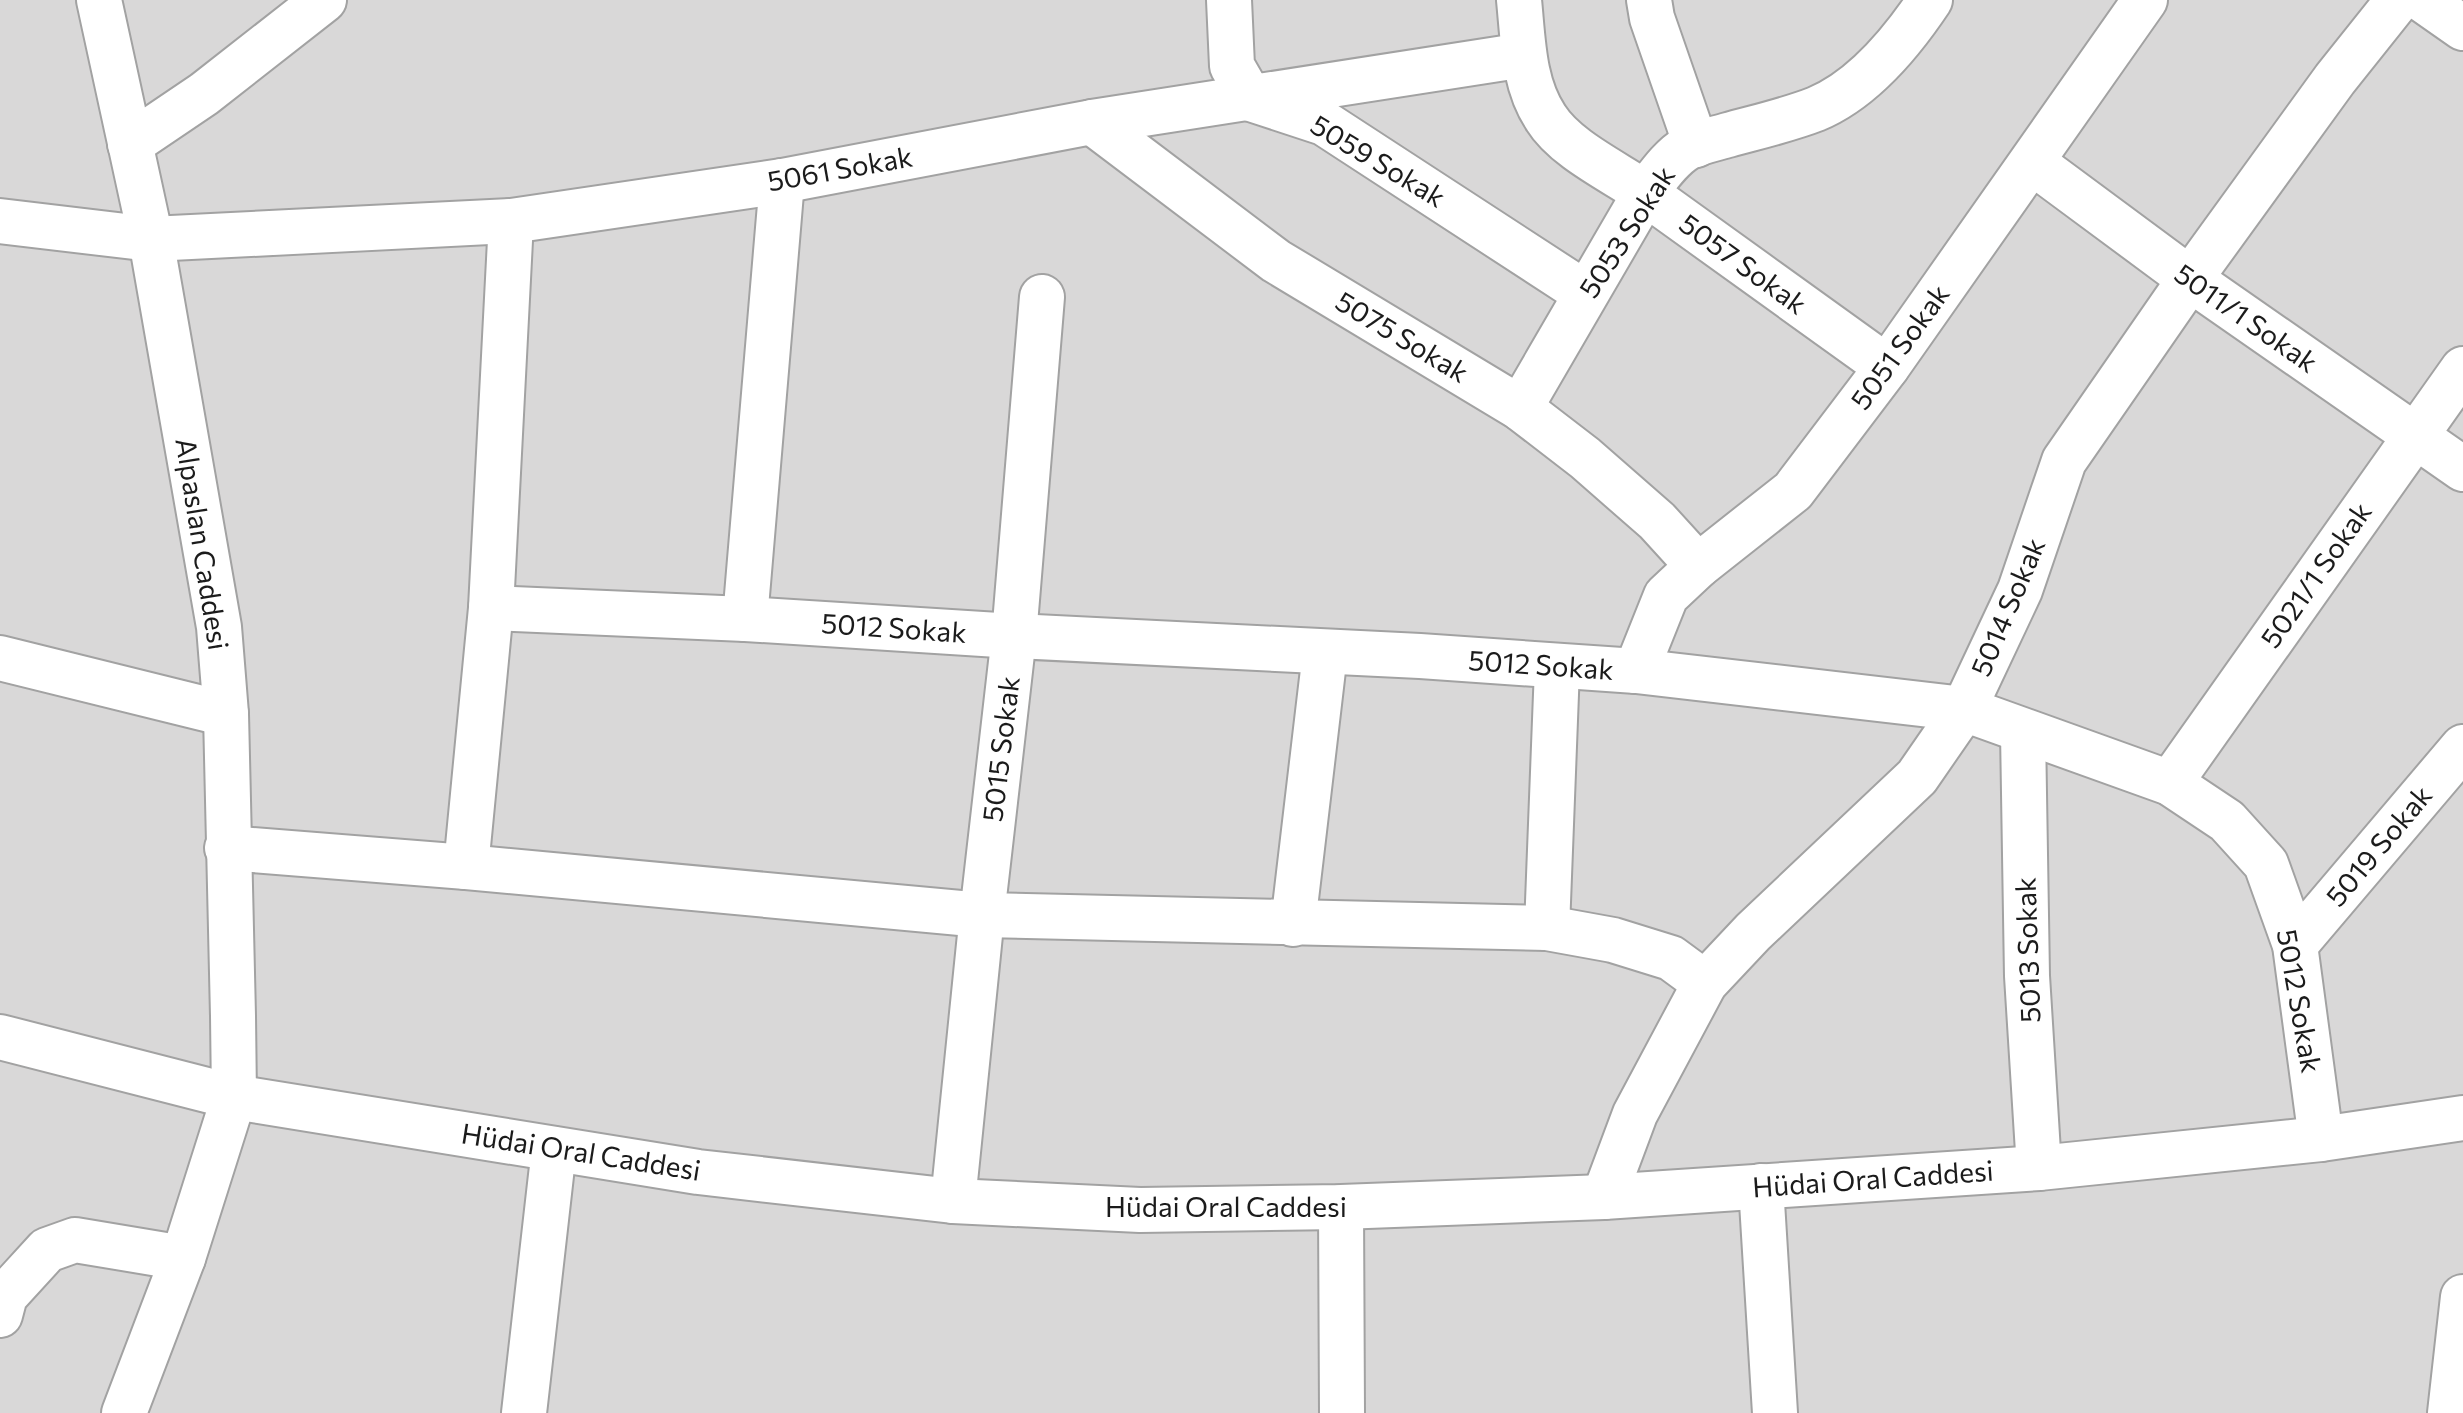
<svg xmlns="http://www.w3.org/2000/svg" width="2463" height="1413" viewBox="0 0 2463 1413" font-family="Commissioner,sans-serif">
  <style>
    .residential { fill: #d9d8d8 }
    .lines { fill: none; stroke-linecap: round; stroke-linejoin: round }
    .minor-casing { stroke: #a2a2a2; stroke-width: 48 }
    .minor { stroke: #fff; stroke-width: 44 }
    .labels { text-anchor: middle; stroke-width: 6; stroke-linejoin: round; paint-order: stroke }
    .street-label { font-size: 28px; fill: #1b1b1b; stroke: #fff }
  </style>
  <rect width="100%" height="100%" fill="#eeebdf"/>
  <rect class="residential" x="0" y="0" width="2463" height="1413"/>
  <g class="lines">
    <g class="minor-casing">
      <g id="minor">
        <polyline points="99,0 151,239 219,627 226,714 233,1016 234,1097 183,1258 124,1413"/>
        <polyline points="1229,0 1232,66 1251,99 1324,123 1585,293"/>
        <path d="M 1519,0 C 1523,39 1523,84 1546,118 C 1566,150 1617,173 1648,195 C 1728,252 1807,310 1887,367"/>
        <polyline points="1649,0 1652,18 1696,145"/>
        <polyline points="2423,0 2463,28"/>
        <polyline points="1092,122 1276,261 1520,408 1585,458 1657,521 1698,566"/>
        <polyline points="130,144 204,94 324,0"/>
        <polyline points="2032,162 2190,279 2463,469"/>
        <polyline points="0,221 151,239 511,221 782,181 1092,122 1524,55"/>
        <path d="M 1520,408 L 1645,193 C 1657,178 1670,158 1687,148 C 1699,142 1714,139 1728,135 C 1757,127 1788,120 1816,109 C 1864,89 1902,42 1930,0"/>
        <polyline points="491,608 745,619 1014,636 1420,656 1636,671 1964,709 2170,783 2227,821 2266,864 2295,945 2321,1139"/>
        <polyline points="745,619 782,181"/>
        <polyline points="0,658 226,714"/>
        <polyline points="1636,671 1666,596 1698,566 1793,491 1887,367 2145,0"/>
        <polyline points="2023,732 2027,976 2039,1168"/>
        <polyline points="2170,783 2463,369"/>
        <polyline points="227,848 466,867 982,915 1547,928 1613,940 1671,958 1705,983"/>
        <polyline points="466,867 491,608 511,221"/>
        <polyline points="1293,924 1325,653"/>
        <polyline points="1547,928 1557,668"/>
        <polyline points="2295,945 2463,747"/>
        <polyline points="0,1037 234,1097 698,1172 953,1201 1140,1210 1341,1207 1604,1197 2039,1168 2321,1139 2463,1118"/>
        <polyline points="1761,1186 1775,1413"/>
        <polyline points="1604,1197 1635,1114 1705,983 1753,932 1917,777 1964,709 2020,590 2064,461 2190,279 2335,79 2398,0"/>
        <polyline points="953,1201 982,915 1014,636 1042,297"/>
        <polyline points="1341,1207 1342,1413"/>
        <polyline points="0,1315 5,1296 47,1250 75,1240 183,1258"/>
        <polyline points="524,1413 554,1149"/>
        <polyline points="2450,1413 2463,1297"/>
      </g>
    </g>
    <use href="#minor" class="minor"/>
  </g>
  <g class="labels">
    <g class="street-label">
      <text transform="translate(1378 161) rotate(31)" y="10">5059 Sokak</text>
      <text transform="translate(840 169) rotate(-10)" y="10">5061 Sokak</text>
      <text transform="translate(1627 232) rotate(-57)" y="10">5053 Sokak</text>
      <text transform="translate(1743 264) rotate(36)" y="10">5057 Sokak</text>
      <text transform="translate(2246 318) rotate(35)" y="10">5011/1 Sokak</text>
      <text transform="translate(1402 337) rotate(31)" y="10">5075 Sokak</text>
      <text transform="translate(1900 347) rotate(-54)" y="10">5051 Sokak</text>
      <text transform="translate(202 544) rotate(81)" y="10">Alpaslan Caddesi</text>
      <text transform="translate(2316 575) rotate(-55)" y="10">5021/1 Sokak</text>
      <text transform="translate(2008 607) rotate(-67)" y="10">5014 Sokak</text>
      <text transform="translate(894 628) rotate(4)" y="10">5012 Sokak</text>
      <text transform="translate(1541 665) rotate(4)" y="10">5012 Sokak</text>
      <text transform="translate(1001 749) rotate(-83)" y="10">5015 Sokak</text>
      <text transform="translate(2379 846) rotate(-50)" y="10">5019 Sokak</text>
      <text transform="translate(2028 950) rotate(-92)" y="10">5013 Sokak</text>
      <text transform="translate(2299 1001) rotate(80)" y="10">5012 Sokak</text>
      <text transform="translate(581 1152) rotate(9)" y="10">Hüdai Oral Caddesi</text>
      <text transform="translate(1873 1179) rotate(-4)" y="10">Hüdai Oral Caddesi</text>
      <text x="1226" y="1217">Hüdai Oral Caddesi</text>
    </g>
  </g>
</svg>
